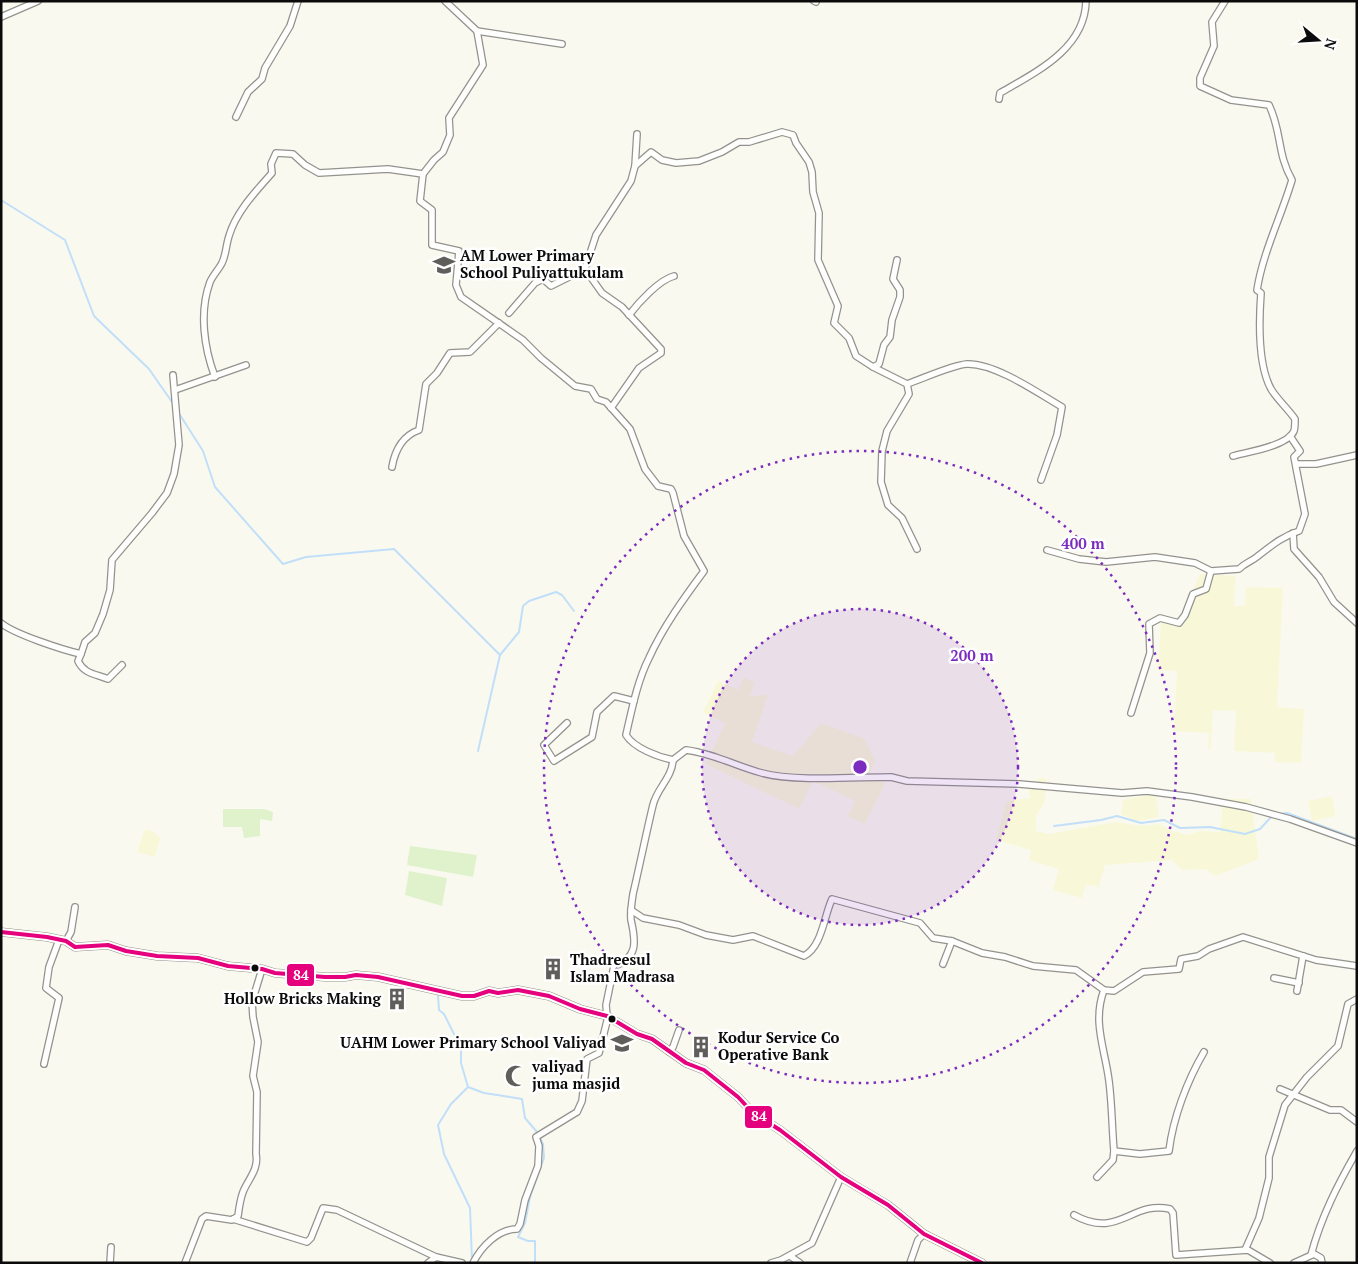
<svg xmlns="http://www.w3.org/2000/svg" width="1358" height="1264" viewBox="0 0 1358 1264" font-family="'PT Serif',serif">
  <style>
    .farmland { fill: #f8f8d9 }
    .green { fill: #dff2cc }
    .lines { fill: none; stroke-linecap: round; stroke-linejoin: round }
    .stream { stroke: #c1dff9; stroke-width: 2 }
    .minor-casing { stroke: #93928e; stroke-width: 8 }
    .tertiary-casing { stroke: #93928e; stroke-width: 9 }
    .minor { stroke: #fefefd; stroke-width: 5.5 }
    .tertiary { stroke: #fefefd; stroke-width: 7 }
    .bus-1-casing { stroke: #fff; stroke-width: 8 }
    .bus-1 { stroke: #e5007d; stroke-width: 4 }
    .ring { fill: none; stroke: #7b2cbf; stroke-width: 2.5; stroke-dasharray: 2.5 5 }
    .bus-dot { fill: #0b0b0b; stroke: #fff; stroke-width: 2 }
    .labels { text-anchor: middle; stroke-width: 5; stroke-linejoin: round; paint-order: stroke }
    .poi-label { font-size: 15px; font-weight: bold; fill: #0b0b0b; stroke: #fff; text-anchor: start }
    .centre { fill: #7b2cbf; stroke: #fff; stroke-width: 2.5 }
    .ring-label { font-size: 15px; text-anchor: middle; font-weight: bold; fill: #7b2cbf; stroke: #fff; stroke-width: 5; stroke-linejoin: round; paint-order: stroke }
    .line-badge { stroke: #fff; stroke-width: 2 }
    .badge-label { font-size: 14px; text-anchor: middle; font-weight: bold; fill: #fff }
  </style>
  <rect width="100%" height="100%" fill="#faf9ef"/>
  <g class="farmland">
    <polygon points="1200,574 1236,576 1234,606 1245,606 1246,587 1283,588 1277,707 1304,709 1301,763 1275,762 1275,753 1234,751 1236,711 1213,710 1211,749 1208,749 1209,733 1174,731 1177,671 1158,670 1161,622 1179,622"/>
    <polygon points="744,677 755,683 750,696 768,695 752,742 793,756 821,723 865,739 875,761 869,775 885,783 865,824 848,816 855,801 813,781 799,809 706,764 725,723 703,712 718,681 738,690"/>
    <polygon points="1040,778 1047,779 1044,804 1036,815 1036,831 1050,834 1115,822 1142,826 1160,824 1170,830 1187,835 1201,831 1220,832 1223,799 1251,799 1259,859 1215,876 1206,869 1182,870 1172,860 1105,865 1099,887 1086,884 1082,898 1053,890 1059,869 1029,860 1031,850 996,840 1007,801 1030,798 1028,786"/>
    <polygon points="1155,794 1159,817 1136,821 1121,814 1123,800"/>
    <polygon points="1332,796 1335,816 1312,821 1308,801"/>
    <polygon points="145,829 154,832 160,838 155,857 137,852"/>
  </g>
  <g class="green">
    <polygon points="223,809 264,809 273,812 272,821 260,819 260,836 244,838 242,827 223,827"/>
    <polygon points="410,846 477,855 473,877 407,865"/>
    <polygon points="409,871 447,878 442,906 405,895"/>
  </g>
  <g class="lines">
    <g class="stream">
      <polyline points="1,200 65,240 94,316 149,369 172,402"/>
      <polyline points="180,415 203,451 215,487 283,564 306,557 394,549 500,655"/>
      <polyline points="478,751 500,655 519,632 523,606 529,601 556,592 562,595 574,611"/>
      <polyline points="1276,814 1287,813 1357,839"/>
      <polyline points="1054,826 1101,820 1117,816 1141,823 1164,820 1180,828 1210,827 1245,834 1260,829 1272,816"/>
      <polyline points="438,996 439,1010 444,1014 461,1048 461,1063 468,1087 484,1093 522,1099 525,1118 537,1132 543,1144 544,1158 530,1197 525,1223 518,1237 528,1241 535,1241 535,1263"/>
      <polyline points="468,1087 451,1104 438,1125 444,1154 470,1208 472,1260"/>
    </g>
    <g class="minor-casing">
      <g id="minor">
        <path d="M 445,1 L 477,31 L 483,65 L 449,118 L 450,135 L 443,152 L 434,160 L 423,174 L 420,201 L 432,210 L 432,245 L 459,251 L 456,285 L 461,297 L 523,340 L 541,358 L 575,386 L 591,389 L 597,399 L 606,402 L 630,429 L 645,469 L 658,486 L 671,489 L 673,493 L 684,536 L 704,571 C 684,598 663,627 649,658 C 637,682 632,709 626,735 C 634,748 658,757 673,760"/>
        <polyline points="814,1 816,2"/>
        <path d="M 1225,1 L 1212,22 L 1214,46 L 1200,78 L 1200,86 L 1231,100 L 1269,105 C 1282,132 1277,154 1292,180 C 1281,217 1263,252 1257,290 L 1261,293 C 1259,320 1258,365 1271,389 C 1277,399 1288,409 1295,419 C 1295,423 1295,428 1294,431 C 1288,446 1247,452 1233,456"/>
        <polyline points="1,17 38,1"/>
        <polyline points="477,31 562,44"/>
        <path d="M 999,99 L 1000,93 C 1036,72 1085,49 1086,1"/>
        <polyline points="236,117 248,92 262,79 265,68 290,26 298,1"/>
        <polyline points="635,166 637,134"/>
        <polyline points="509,313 535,283 543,279 551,286 585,269"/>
        <path d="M 629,315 C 639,302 659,280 674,276"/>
        <polyline points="873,367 907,384 909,394 887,431 882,451 881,482 888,505 902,518 917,549"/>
        <path d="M 215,377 C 204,348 199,312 210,282 C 213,275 219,269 222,263 C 226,255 226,245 229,236 C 236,212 256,191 272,173 L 271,164 L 276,153 L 293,154 L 305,165 L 319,173 L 388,169 L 423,174"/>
        <path d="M 907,384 C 922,379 952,365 967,364 C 995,363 1038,393 1062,407 L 1057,435 L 1041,480"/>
        <polyline points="175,390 246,365"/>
        <polyline points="611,408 639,368 661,353 661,349 622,307 602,293 585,269 596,235 631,181 635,166 651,152 662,160 676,163 699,161 722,152 739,142 749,142 782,132 793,135 796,143 809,162 812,172 813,192 819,213 818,260 838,306 834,323 849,338 856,356 873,367 879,364 884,345 890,337 892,320 900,297 900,290 893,279 897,260"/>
        <polyline points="1296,464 1316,464 1357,455"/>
        <path d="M 392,467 C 395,450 402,436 419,430 L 426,384 L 437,373 L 450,353 L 470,352 L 499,323"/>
        <polyline points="1293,533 1294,549 1319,577 1334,602 1357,623"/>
        <path d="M 1047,550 L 1079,559 L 1106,562 L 1155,557 L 1195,563 L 1211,571 L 1239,569 C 1246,562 1251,562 1258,556 C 1271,546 1283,536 1299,531 L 1305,514 L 1294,457 L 1300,451 L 1290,436"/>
        <path d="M 1,623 C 14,634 63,650 81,654 L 85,642 L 95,633 L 103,614 L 110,590 L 112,560 L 152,513 L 167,493 L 174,474 L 179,445 L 173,375"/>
        <path d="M 81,654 L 78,661 C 84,674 96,674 108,679 L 122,665"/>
        <polyline points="1131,713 1150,653 1149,624 1160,618 1179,623 1185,615 1193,594 1206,589 1211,571"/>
        <polyline points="567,723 544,745 554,761 592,737 597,712 614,696 634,701"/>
        <path d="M 673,760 L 686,750 C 713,753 735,766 762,773 C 795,782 856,777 891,777 L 907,781 L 1019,784 L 1122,793 L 1147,791 L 1192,797 L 1246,807 L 1290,819 L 1357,843"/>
        <path d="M 631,910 L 643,918 L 679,925 L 706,935 L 733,940 L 753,936 L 804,956 C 822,947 824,916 832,899 L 920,923 L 933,938 L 952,941 L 982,953 L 1005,957 L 1033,966 L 1076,970 L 1104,990 L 1114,991 L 1143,972 L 1179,969 L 1181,959 L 1198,956 L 1209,949 L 1243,937 L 1316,960 L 1357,966"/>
        <polyline points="66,941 71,932 75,907"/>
        <polyline points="943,964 952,941"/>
        <polyline points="1274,978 1299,983"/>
        <path d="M 1104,990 C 1092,1022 1105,1049 1109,1081 C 1112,1104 1112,1128 1114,1151"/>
        <polyline points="1297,991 1303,956"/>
        <path d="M 607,1016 L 606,1005 L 614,966 C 638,958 636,942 631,920 C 630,913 632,901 633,894 C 640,864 646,834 653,805 C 657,788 672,778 673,760"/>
        <polyline points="669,1052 673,1047 679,1030"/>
        <polyline points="44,1064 59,998 46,988 49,967 59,940"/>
        <polyline points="1280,1089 1330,1110 1341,1110 1357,1122"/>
        <path d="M 1097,1177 L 1113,1160 L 1114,1151 L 1140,1154 L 1169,1151 C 1173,1118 1187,1081 1204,1052"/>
        <path d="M 1074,1215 C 1119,1240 1131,1200 1170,1209 L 1173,1213 L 1176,1255 L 1248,1250 L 1270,1263"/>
        <polyline points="233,1219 307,1242 311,1238 323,1208 337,1210 436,1257"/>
        <polyline points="1245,1250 1259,1218 1269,1178 1269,1157 1285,1105 1307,1077 1338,1046 1348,1004 1357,999"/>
        <path d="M 1311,1255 C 1321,1217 1338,1184 1357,1151"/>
        <polyline points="790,1256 800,1263"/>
        <polyline points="110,1263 111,1247"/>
        <path d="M 185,1263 L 202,1219 L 206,1216 L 232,1220 L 238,1216 C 239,1208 240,1200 243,1192 C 248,1179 259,1170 256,1154 L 257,1092 L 253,1076 L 258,1042 L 253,1017 L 252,1002 L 262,969"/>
        <polyline points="428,1263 436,1257 462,1263"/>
        <path d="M 473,1263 C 481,1247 498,1229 517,1229 L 520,1224 L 525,1200 L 538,1166 L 539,1146 L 536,1137 L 577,1112 L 582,1101 L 587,1059 L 599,1053 L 608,1017"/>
        <polyline points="771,1263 781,1260 812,1243 841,1177"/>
        <polyline points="910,1263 918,1240 924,1234"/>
        <polyline points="1294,1263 1314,1254 1321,1258 1322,1263"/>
      </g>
    </g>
    <g class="tertiary-casing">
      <polyline id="tertiary" points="1,932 47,937 66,941 75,947 108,945 126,951 157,956 198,958 228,966 262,969 275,973 325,977 345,977 356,975 378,977 462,996 474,996 489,991 498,993 518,990 549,996 580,1009 607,1016 637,1034 652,1039 686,1063 704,1070 738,1097 753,1113 780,1130 841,1177 888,1205 924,1234 982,1263"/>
    </g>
    <use href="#minor" class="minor"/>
    <use href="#tertiary" class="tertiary"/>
    <g class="bus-1-casing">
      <polyline id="bus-1" points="1,932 47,937 66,941 75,947 108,945 126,951 157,956 198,958 228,966 262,969 275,973 325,977 345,977 356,975 378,977 462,996 474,996 489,991 498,993 518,990 549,996 580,1009 607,1016 637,1034 652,1039 686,1063 704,1070 738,1097 753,1113 780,1130 841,1177 888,1205 924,1234 982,1263"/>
    </g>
    <use href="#bus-1" class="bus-1"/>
  </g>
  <circle cx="860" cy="767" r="158" fill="#7b2cbf" fill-opacity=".12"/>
  <g class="ring">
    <circle cx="860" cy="767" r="158"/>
    <circle cx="860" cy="767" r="316"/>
  </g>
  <defs>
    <g id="school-bare" transform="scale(1.725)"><path d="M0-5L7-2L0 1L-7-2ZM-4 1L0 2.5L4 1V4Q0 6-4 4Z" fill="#5f5e5b" stroke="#fff" stroke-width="2.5" paint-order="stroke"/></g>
    <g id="building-bare" transform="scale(1.725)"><path d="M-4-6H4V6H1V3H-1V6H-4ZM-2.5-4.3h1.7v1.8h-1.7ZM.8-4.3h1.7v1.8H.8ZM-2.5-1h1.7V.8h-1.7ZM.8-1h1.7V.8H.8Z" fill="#5f5e5b" stroke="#fff" stroke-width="2.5" paint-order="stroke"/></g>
    <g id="mosque-bare" transform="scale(1.725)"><path d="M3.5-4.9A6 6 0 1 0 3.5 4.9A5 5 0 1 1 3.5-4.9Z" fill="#5f5e5b" stroke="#fff" stroke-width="2.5" paint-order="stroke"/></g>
  </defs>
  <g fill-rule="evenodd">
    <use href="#school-bare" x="444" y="265"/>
    <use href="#building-bare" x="553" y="969"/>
    <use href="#building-bare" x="397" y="999"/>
    <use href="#school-bare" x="622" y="1043"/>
    <use href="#building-bare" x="701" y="1047"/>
    <use href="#mosque-bare" x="516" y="1076"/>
  </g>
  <g class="bus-dot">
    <circle cx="255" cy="968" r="4.5"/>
    <circle cx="612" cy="1019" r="4.5"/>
  </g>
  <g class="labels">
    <g class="poi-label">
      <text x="460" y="261">AM Lower Primary<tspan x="460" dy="17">School Puliyattukulam</tspan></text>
      <text x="570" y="965">Thadreesul<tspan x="570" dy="17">Islam Madrasa</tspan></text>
      <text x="381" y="1004" text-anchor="end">Hollow Bricks Making</text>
      <text x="718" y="1043">Kodur Service Co<tspan x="718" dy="17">Operative Bank</tspan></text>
      <text x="606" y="1048" text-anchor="end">UAHM Lower Primary School Valiyad</text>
      <text x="532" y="1072">valiyad<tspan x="532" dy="17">juma masjid</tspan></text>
    </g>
  </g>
  <circle cx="860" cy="767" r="8" class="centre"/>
  <g class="ring-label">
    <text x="1083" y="549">400 m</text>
    <text x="972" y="661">200 m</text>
  </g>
  <g class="line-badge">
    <rect x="286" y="963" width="29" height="24" rx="5" fill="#e5007d"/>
    <rect x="744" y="1105" width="29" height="24" rx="5" fill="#e5007d"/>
  </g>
  <g class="badge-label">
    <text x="301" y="980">84</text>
    <text x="759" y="1121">84</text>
  </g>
  <rect width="1358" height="1264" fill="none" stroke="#0b0b0b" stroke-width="5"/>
  <g transform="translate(1318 40) rotate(108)" stroke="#ffffff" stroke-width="4" paint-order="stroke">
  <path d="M0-4L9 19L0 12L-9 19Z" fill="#0b0b0b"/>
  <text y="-8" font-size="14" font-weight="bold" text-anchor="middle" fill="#0b0b0b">N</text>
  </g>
</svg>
